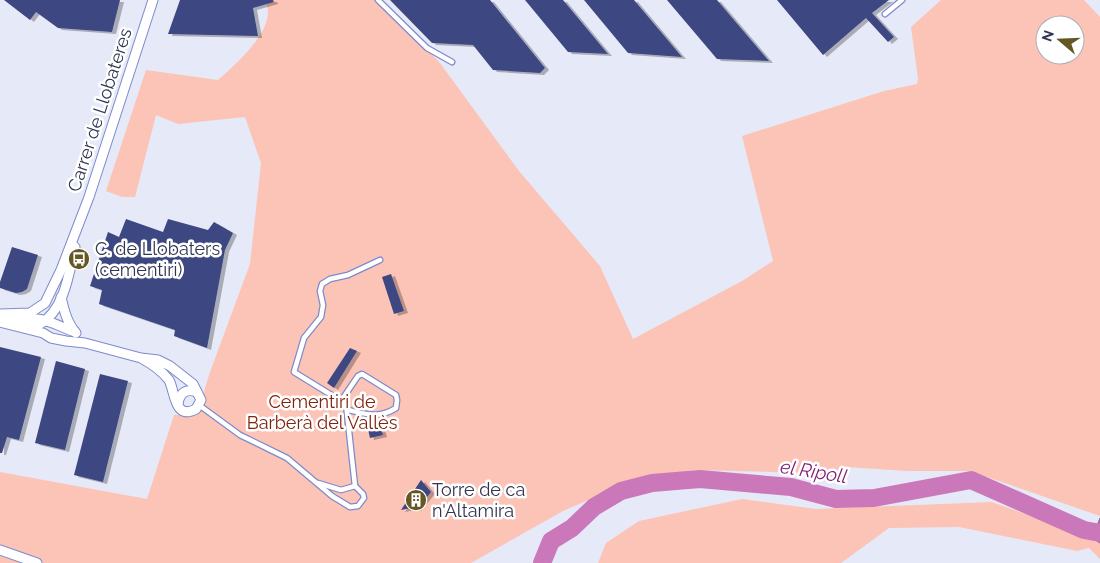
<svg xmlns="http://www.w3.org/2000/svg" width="1100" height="563" viewBox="0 0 1100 563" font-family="Raleway,sans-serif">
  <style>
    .green { fill: #fcc4b6; fill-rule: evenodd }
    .water { fill: #cb78bb; stroke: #9c649b }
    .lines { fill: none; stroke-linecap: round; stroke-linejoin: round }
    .river { stroke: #cb78bb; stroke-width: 18 }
    .building { fill: #3d4781; filter: url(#shadow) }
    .service-casing { stroke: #7d8bcb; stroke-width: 7 }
    .minor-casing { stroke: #7d8bcb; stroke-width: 11 }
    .service { stroke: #fff; stroke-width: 4.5 }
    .minor { stroke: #fff; stroke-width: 9 }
    .labels { text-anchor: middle; stroke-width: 5; stroke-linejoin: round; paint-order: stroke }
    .street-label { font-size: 18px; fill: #303651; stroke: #fff }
    .poi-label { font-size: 18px; fill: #303651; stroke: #fff; text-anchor: start }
    .park-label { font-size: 18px; fill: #80240d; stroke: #fff }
    .water-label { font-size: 19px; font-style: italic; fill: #842276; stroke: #fff }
  </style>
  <defs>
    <filter id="shadow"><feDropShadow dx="4" dy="2" stdDeviation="0" flood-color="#0004"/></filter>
  </defs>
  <rect width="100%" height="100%" fill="#e6e9f7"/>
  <g class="green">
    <path d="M 265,0 L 379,0 L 440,63 L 519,171 L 600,266 L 633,339 L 742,281 L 773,261 L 742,136 L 884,91 L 917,84 L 918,79 L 911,27 L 941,0 L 1084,0 L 1100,17 L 1100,516 L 970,471 L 907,471 L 846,467 L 824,482 L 808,473 L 694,470 L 630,482 L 563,511 L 471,563 L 0,563 L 0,472 L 147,499 L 174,415 L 197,414 L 210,372 L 250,264 L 261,163 L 245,117 L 178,124 L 156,115 L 135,197 L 122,197 L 106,191 L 146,70 L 218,80 C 235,65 268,36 268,12 C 268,8 266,3 265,0 ZM 1045,25 L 1075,25 L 1075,55 L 1045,55 Z"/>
    <polygon points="742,499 816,509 992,502 1092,538 1100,543 1100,559 1089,548 1077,551 959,527 889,528 841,563 598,563 606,543 639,521"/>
  </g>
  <polygon class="water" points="1100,518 1100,543 1092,538"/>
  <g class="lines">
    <polyline class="river" points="542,563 551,541 572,528 594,507 621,491 652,483 700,479 791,487 836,499 874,498 971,480 1084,530 1100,533"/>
  </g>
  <g class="building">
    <polygon points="4,0 120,0 112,32 58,28 36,12 30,20"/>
    <polygon points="180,0 273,0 274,2 253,8 258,36 168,34"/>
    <polygon points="390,0 490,0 545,68 540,73 493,70 473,45 432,43"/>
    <polygon points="525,0 563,0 608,54 568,52"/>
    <polygon points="584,0 634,0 682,57 628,53"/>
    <polygon points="667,0 717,0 769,61 717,59"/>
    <polygon points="777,0 889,0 872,13 894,37 888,42 866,18 823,55"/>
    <polygon points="126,219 163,232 168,219 208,230 214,222 233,233 225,250 207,348 174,336 175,330 99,304 102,290 90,286 108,232 119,237"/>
    <polygon points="12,247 38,255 27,289 22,292 16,293 0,288 0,282"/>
    <polygon points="391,274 404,311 394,314 382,277"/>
    <polygon points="0,347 41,357 19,440 7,437 2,453 0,453"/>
    <polygon points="350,348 357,351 334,388 327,383"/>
    <polygon points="56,361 85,369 65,450 35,443"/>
    <polygon points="100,374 128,381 103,482 74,475"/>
    <polygon points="379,422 383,435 370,438 367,425"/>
    <polygon points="421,480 431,492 417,509 411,508 401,510"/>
  </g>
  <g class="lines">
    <g class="service-casing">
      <g id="service">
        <polyline points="378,0 427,48 452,62"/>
        <polyline points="885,14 902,0"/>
        <path d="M 341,401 L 358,376 L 362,374 L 396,395 L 397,400 L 396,408 C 379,419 366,414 348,410"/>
        <polyline points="199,405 240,435 287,458 332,496 350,507 358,506 364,498 363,494 355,486 346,404 294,372 304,338 321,317 323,305 320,291 322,284 330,279 348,275 380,260"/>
        <polyline points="318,483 341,490 355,486"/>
      </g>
    </g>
    <g class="minor-casing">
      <g id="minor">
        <path d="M 61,297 C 64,310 67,323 76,333"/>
        <polyline points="0,314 30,313 45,303 61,270 89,197 153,0"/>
        <path d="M 6,317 C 18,322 25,318 37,319 C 50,320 63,328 75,332"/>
        <path d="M 0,322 L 43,333 L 51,338 L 66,341 L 85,343 L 141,358 L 158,360 L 170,366 L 193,384 L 201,400 L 196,409 C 174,421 175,391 169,380 C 161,370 152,364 141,358"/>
        <path d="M 25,328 C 29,327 36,326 40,324 C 65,310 69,272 75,247"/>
        <path d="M 178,405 C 179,393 186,388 197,392"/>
        <polyline points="0,550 37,563"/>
      </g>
    </g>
    <use href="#service" class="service"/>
    <use href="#minor" class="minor"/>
  </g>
  <defs>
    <g id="bus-disc" transform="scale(1.125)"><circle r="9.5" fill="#655724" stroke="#fff"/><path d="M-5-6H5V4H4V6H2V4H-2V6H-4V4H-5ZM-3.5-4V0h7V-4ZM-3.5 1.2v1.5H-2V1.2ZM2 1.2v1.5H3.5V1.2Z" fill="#fff"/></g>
    <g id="building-disc" transform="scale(1.125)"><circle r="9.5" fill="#655724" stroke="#fff"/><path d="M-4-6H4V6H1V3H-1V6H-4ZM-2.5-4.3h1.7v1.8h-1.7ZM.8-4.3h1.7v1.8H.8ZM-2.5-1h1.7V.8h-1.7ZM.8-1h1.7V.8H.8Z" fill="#fff"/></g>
  </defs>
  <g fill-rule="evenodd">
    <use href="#bus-disc" x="79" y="259"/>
    <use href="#building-disc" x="416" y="500"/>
  </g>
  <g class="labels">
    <g class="street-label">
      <text transform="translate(100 110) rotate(-72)" y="6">Carrer de Llobateres</text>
    </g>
    <g class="poi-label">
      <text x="95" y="255">C. de Llobaters<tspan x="95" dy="21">(cementiri)</tspan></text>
      <text x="432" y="496">Torre de ca<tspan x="432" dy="21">n'Altamira</tspan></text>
    </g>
    <g class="park-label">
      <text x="322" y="408">Cementiri de<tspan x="322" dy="21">Barberà del Vallès</tspan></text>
    </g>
    <g class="water-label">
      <text transform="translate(814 471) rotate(9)" y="7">el Ripoll</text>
    </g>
  </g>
  <g transform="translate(1060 40) rotate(289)"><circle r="24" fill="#ffffff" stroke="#acafb9"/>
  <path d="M0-4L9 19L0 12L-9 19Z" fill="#655724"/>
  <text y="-8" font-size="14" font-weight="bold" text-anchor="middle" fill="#303651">N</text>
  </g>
</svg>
